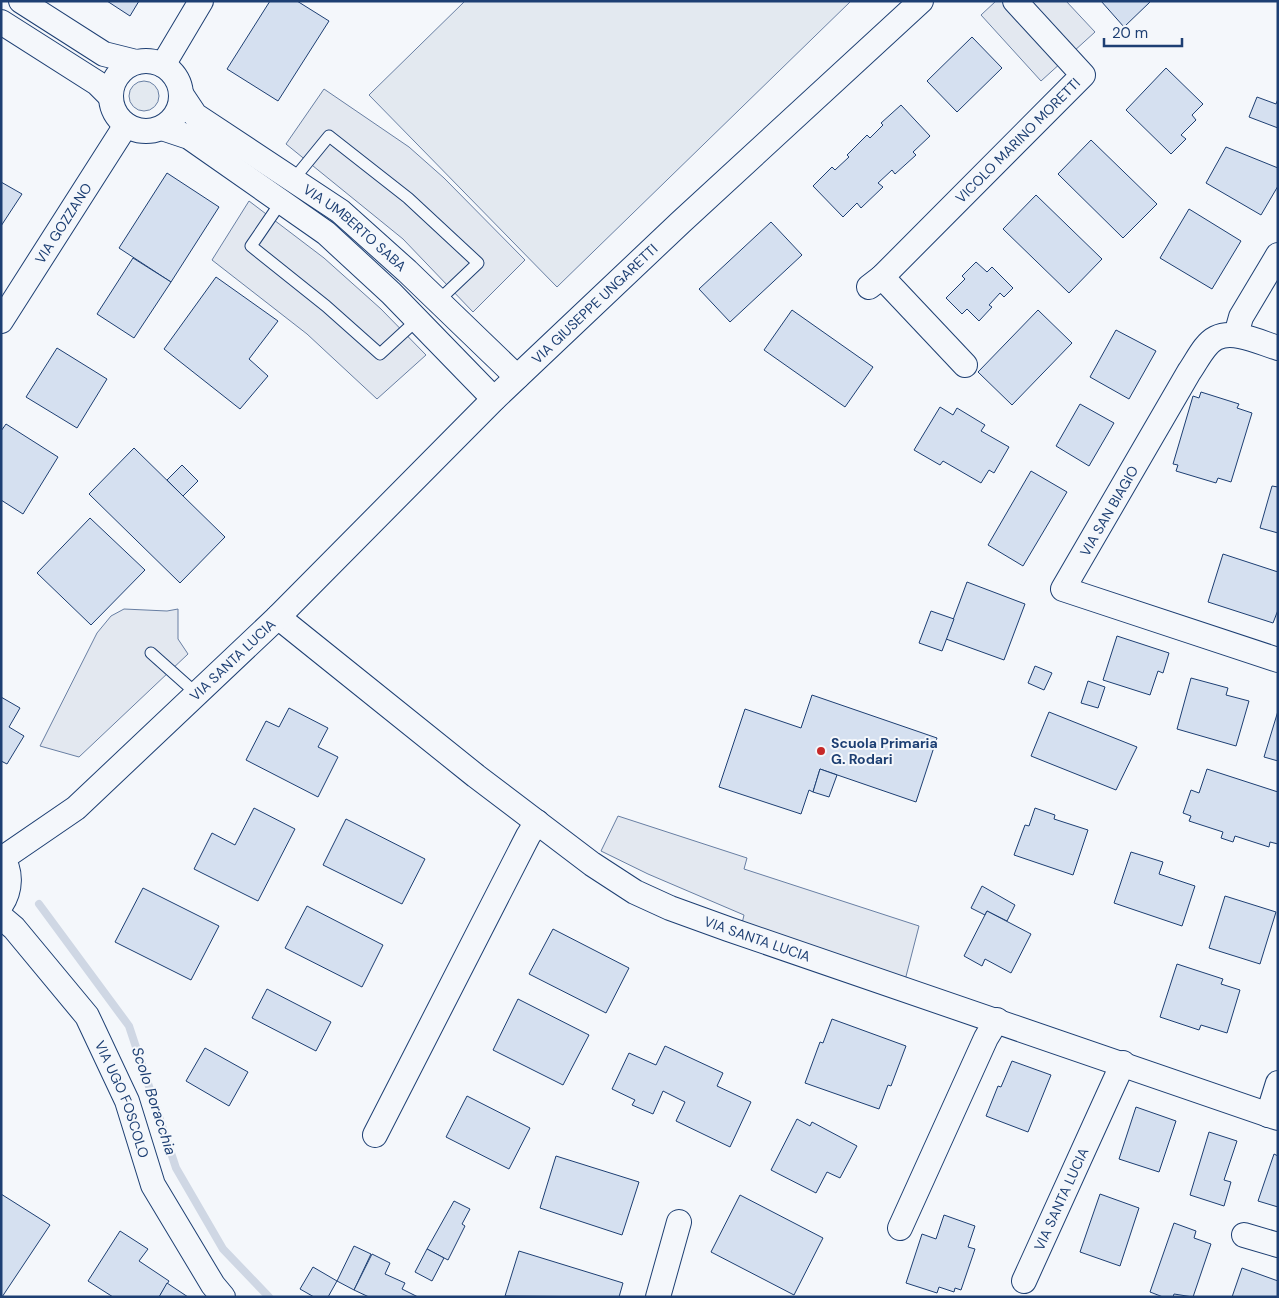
<svg xmlns="http://www.w3.org/2000/svg" width="1279" height="1298" viewBox="0 0 1279 1298" font-family="'DM Sans',sans-serif">
  <style>
    .green { fill: #e3e9f0; stroke: #687fa3 }
    .parking { fill: #e3e8f0; stroke: #687fa3 }
    .lines { fill: none; stroke-linecap: round; stroke-linejoin: round }
    .stream { stroke: #cfd7e4; stroke-width: 8 }
    .building { fill: #d5e0f0; stroke: #1d3f73 }
    .lane-casing { stroke: #1d3f73; stroke-width: 13 }
    .street-casing { stroke: #1d3f73; stroke-width: 26 }
    .lane { stroke: #f4f7fb; stroke-width: 11 }
    .street { stroke: #f4f7fb; stroke-width: 24 }
    .poi-dot { fill: #c62828; stroke: #f4f7fb; stroke-width: 2 }
    .labels { text-anchor: middle; stroke-width: 4; stroke-linejoin: round; paint-order: stroke }
    .street-label { font-size: 14px; fill: #1d3f73; stroke: #f4f7fb }
    .poi-label { font-size: 14px; font-weight: bold; fill: #1d3f73; stroke: #f4f7fb; text-anchor: start }
    .water-label { font-size: 15px; font-style: italic; fill: #1d3f73; stroke: #f4f7fb }
  </style>
  <rect width="100%" height="100%" fill="#f4f7fb"/>
  <g class="green">
    <polygon points="465,1 851,1 557,287 369,95"/>
    <circle cx="144" cy="96" r="15"/>
  </g>
  <g class="parking">
    <polygon points="996,1 1066,1 1095,32 1041,81 981,15"/>
    <polygon points="324,89 409,147 444,178 525,260 473,312 403,239 286,144"/>
    <polygon points="249,201 324,258 381,309 426,355 377,399 307,334 212,260"/>
    <polygon points="124,609 167,611 178,609 178,639 188,654 79,757 40,746 97,633 111,616"/>
    <polygon points="618,816 747,858 744,869 919,926 903,988 740,932 744,915 648,874 601,851"/>
  </g>
  <g class="lines">
    <polyline class="stream" points="39,904 129,1026 176,1168 223,1249 269,1297"/>
  </g>
  <g class="building">
    <polygon points="107,1 139,1 130,16"/>
    <polygon points="270,1 297,1 329,21 278,101 227,69"/>
    <polygon points="1101,1 1151,1 1124,27"/>
    <polygon points="972,37 1002,68 957,112 927,81"/>
    <polygon points="1166,68 1203,104 1192,115 1196,120 1181,135 1186,139 1171,154 1126,110"/>
    <polygon points="1257,97 1276,104 1278,99 1278,128 1249,117"/>
    <polygon points="901,105 930,136 913,152 916,155 895,174 892,170 878,183 883,187 861,208 857,203 843,217 813,186 832,167 835,170 849,157 847,155 867,135 870,138 883,125 881,123"/>
    <polygon points="1091,140 1157,204 1123,238 1058,174"/>
    <polygon points="1226,147 1278,168 1278,186 1261,215 1206,183"/>
    <polygon points="167,173 219,207 171,282 119,248"/>
    <polygon points="1,182 22,194 1,226"/>
    <polygon points="1036,195 1102,259 1069,293 1003,229"/>
    <polygon points="1189,209 1241,241 1212,289 1160,258"/>
    <polygon points="771,222 802,255 730,322 699,289"/>
    <polygon points="133,258 171,282 134,338 97,314"/>
    <polygon points="976,262 987,272 992,267 1013,288 1004,297 1000,293 989,305 992,307 979,321 967,309 962,314 946,298 965,279 962,276"/>
    <polygon points="216,277 278,321 249,359 268,376 240,409 164,349"/>
    <polygon points="792,310 873,367 845,407 764,350"/>
    <polygon points="1038,310 1072,343 1012,405 978,372"/>
    <polygon points="1116,330 1156,351 1129,399 1090,377"/>
    <polygon points="57,348 107,379 77,428 26,397"/>
    <polygon points="1201,392 1239,404 1237,408 1252,413 1231,482 1218,478 1216,483 1176,471 1178,465 1173,464 1193,396 1199,398"/>
    <polygon points="1080,404 1114,423 1089,466 1056,446"/>
    <polygon points="940,407 953,415 957,408 985,425 981,431 1009,447 994,473 989,470 981,483 943,461 940,465 914,450"/>
    <polygon points="6,424 58,457 23,514 1,500 1,431"/>
    <polygon points="134,448 225,537 180,583 89,494"/>
    <polygon points="182,465 198,481 183,496 167,480"/>
    <polygon points="1031,471 1067,492 1023,566 988,545"/>
    <polygon points="1272,486 1278,487 1278,533 1260,528"/>
    <polygon points="90,518 145,570 91,625 37,573"/>
    <polygon points="1223,554 1278,572 1278,610 1273,623 1208,602"/>
    <polygon points="967,582 1025,604 1004,660 946,639"/>
    <polygon points="931,611 954,619 942,651 919,643"/>
    <polygon points="1117,636 1169,653 1163,673 1158,671 1150,695 1103,680"/>
    <polygon points="1035,666 1052,673 1044,690 1028,683"/>
    <polygon points="1191,678 1228,688 1226,695 1249,701 1236,746 1177,729"/>
    <polygon points="1088,681 1105,687 1098,708 1081,703"/>
    <polygon points="812,695 937,738 916,802 820,769 813,792 809,790 801,814 719,787 745,709 801,728"/>
    <polygon points="1,697 20,708 9,727 24,736 7,764 1,761"/>
    <polygon points="289,708 328,728 318,747 338,757 318,797 246,760 266,721 279,727"/>
    <polygon points="1278,711 1278,761 1264,757"/>
    <polygon points="1049,712 1137,747 1116,790 1031,756"/>
    <polygon points="820,769 837,775 829,797 813,792"/>
    <polygon points="1207,769 1278,792 1278,844 1270,842 1269,847 1235,836 1233,842 1221,838 1223,832 1189,821 1191,816 1183,813 1191,790 1199,793"/>
    <polygon points="254,808 295,829 258,901 194,869 212,833 235,845"/>
    <polygon points="1035,808 1055,815 1054,819 1088,830 1073,875 1014,855 1025,825 1029,826"/>
    <polygon points="346,819 425,859 402,904 323,865"/>
    <polygon points="1131,852 1163,862 1159,874 1195,886 1182,926 1114,903"/>
    <polygon points="982,886 1015,905 1007,921 987,911 985,915 971,908"/>
    <polygon points="143,888 219,926 191,980 115,942"/>
    <polygon points="1225,896 1276,912 1260,964 1209,948"/>
    <polygon points="307,906 383,945 362,987 285,948"/>
    <polygon points="987,911 1031,934 1011,973 985,959 982,966 964,956"/>
    <polygon points="553,929 629,968 606,1013 529,974"/>
    <polygon points="1177,964 1223,979 1221,984 1240,990 1227,1033 1201,1025 1199,1030 1160,1017"/>
    <polygon points="267,989 331,1022 316,1051 252,1018"/>
    <polygon points="518,999 589,1035 563,1085 493,1050"/>
    <polygon points="832,1019 906,1046 891,1086 888,1085 879,1109 805,1083 820,1042 823,1043"/>
    <polygon points="665,1046 723,1073 717,1086 751,1102 730,1147 676,1121 685,1102 663,1091 653,1114 632,1105 635,1100 612,1089 629,1053 656,1065"/>
    <polygon points="205,1048 248,1072 229,1106 186,1081"/>
    <polygon points="1012,1061 1051,1075 1028,1132 986,1116 998,1086 1001,1087"/>
    <polygon points="467,1096 530,1128 509,1169 446,1137"/>
    <polygon points="1136,1107 1176,1121 1159,1172 1119,1159"/>
    <polygon points="797,1119 810,1126 812,1122 857,1146 840,1178 827,1172 816,1193 771,1170"/>
    <polygon points="1209,1132 1237,1141 1224,1180 1231,1182 1224,1206 1190,1195"/>
    <polygon points="1274,1154 1278,1156 1278,1207 1258,1201"/>
    <polygon points="556,1156 639,1182 622,1235 540,1208"/>
    <polygon points="1,1194 50,1225 2,1297 1,1297"/>
    <polygon points="1100,1194 1139,1208 1120,1266 1080,1252"/>
    <polygon points="740,1195 823,1238 794,1295 711,1252"/>
    <polygon points="454,1201 470,1209 462,1224 465,1226 448,1260 427,1249"/>
    <polygon points="944,1215 975,1226 968,1247 975,1249 961,1290 955,1288 954,1292 939,1287 937,1293 906,1283 922,1234 936,1239"/>
    <polygon points="1174,1223 1196,1231 1194,1238 1211,1244 1193,1297 1174,1294 1173,1297 1163,1297 1150,1292"/>
    <polygon points="120,1231 148,1249 139,1261 169,1281 159,1297 113,1297 88,1281"/>
    <polygon points="354,1246 371,1254 354,1290 337,1281"/>
    <polygon points="427,1249 444,1258 432,1281 415,1272"/>
    <polygon points="519,1251 623,1283 619,1297 505,1296"/>
    <polygon points="372,1254 390,1263 385,1274 405,1283 402,1289 418,1297 369,1297 354,1290"/>
    <polygon points="313,1267 337,1281 328,1297 314,1297 300,1289"/>
    <polygon points="1242,1268 1278,1281 1278,1297 1232,1297"/>
    <polygon points="167,1283 188,1297 159,1297"/>
  </g>
  <g class="lines">
    <g class="lane-casing">
      <g id="lane">
        <polyline points="293,180 329,136 408,198 478,263 438,301"/>
        <polyline points="281,202 251,246 326,306 380,354 417,320"/>
        <polyline points="151,653 197,694"/>
      </g>
    </g>
    <g class="street-casing">
      <g id="street">
        <polyline points="21,1 104,54 136,62"/>
        <polyline points="1,22 97,83 110,96"/>
        <circle cx="146" cy="96" r="35"/>
        <polyline points="163,65 201,1"/>
        <path id="s1" d="M 181,94 L 195,115 L 340,211 L 407,271 L 517,377"/>
        <polyline points="162,128 189,137 326,233 391,293 494,399"/>
        <polyline points="882,277 965,365"/>
        <path id="s2" d="M 869,287 L 882,277 L 1083,75 L 1015,1"/>
        <path id="s3" d="M 1,321 L 126,125"/>
        <polyline points="1236,335 1241,317 1278,255"/>
        <path d="M 1278,348 C 1261,343 1234,329 1216,338 C 1204,344 1197,361 1189,372 L 1063,589 L 1278,660"/>
        <path id="s4" d="M 278,617 L 476,776 L 592,864 L 635,892 L 670,908 L 728,929 L 1278,1118"/>
        <path d="M 1,856 C 12,871 11,890 1,905"/>
        <path id="s5" d="M 3,858 L 76,808 L 278,617 L 494,399 L 681,222 L 921,1"/>
        <path id="s6" d="M 1,917 L 14,928 L 87,1016 L 127,1101 L 153,1185 L 213,1285 L 223,1297"/>
        <polyline points="1268,1115 1278,1083"/>
        <polyline points="375,1135 528,836 537,822"/>
        <polyline points="900,1228 986,1038 997,1020"/>
        <polyline points="1244,1235 1278,1245"/>
        <path id="s7" d="M 1024,1281 L 1123,1063"/>
        <polyline points="658,1297 679,1222"/>
      </g>
    </g>
    <use href="#lane" class="lane"/>
    <use href="#street" class="street"/>
  </g>
  <circle class="poi-dot" cx="821" cy="751" r="5"/>
  <g class="labels">
    <g class="street-label">
      <text dy="5" stroke="none"><textPath href="#s2" startOffset="209">VICOLO MARINO MORETTI</textPath></text>
      <text dy="5" stroke="none"><textPath href="#s3" startOffset="116">VIA GOZZANO</textPath></text>
      <text dy="5" stroke="none"><textPath href="#s1" startOffset="221">VIA UMBERTO SABA</textPath></text>
      <text dy="5" stroke="none"><textPath href="#s5" startOffset="812">VIA GIUSEPPE UNGARETTI</textPath></text>
      <text transform="translate(1109 511) rotate(-60)" y="5">VIA SAN BIAGIO</text>
      <text dy="5" stroke="none"><textPath href="#s5" startOffset="304">VIA SANTA LUCIA</textPath></text>
      <text dy="5" stroke="none"><textPath href="#s4" startOffset="582">VIA SANTA LUCIA</textPath></text>
      <text dy="5" stroke="none"><textPath href="#s6" startOffset="222">VIA UGO FOSCOLO</textPath></text>
      <text dy="5" stroke="none"><textPath href="#s7" startOffset="90">VIA SANTA LUCIA</textPath></text>
    </g>
    <g class="poi-label">
      <text x="831" y="748">Scuola Primaria<tspan x="831" dy="16">G. Rodari</tspan></text>
    </g>
    <g class="water-label">
      <text transform="translate(154 1101) rotate(72)" y="5">Scolo Boracchia</text>
    </g>
  </g>
  <rect width="1279" height="1298" fill="none" stroke="#1d3f73" stroke-width="5"/>
  <path d="M1104 38v8h78v-8" fill="none" stroke="#1d3f73" stroke-width="2.5"/>
  <text x="1112" y="38" font-size="15" fill="#1d3f73" stroke="#f4f7fb" stroke-width="4" paint-order="stroke">20 m</text>
</svg>
